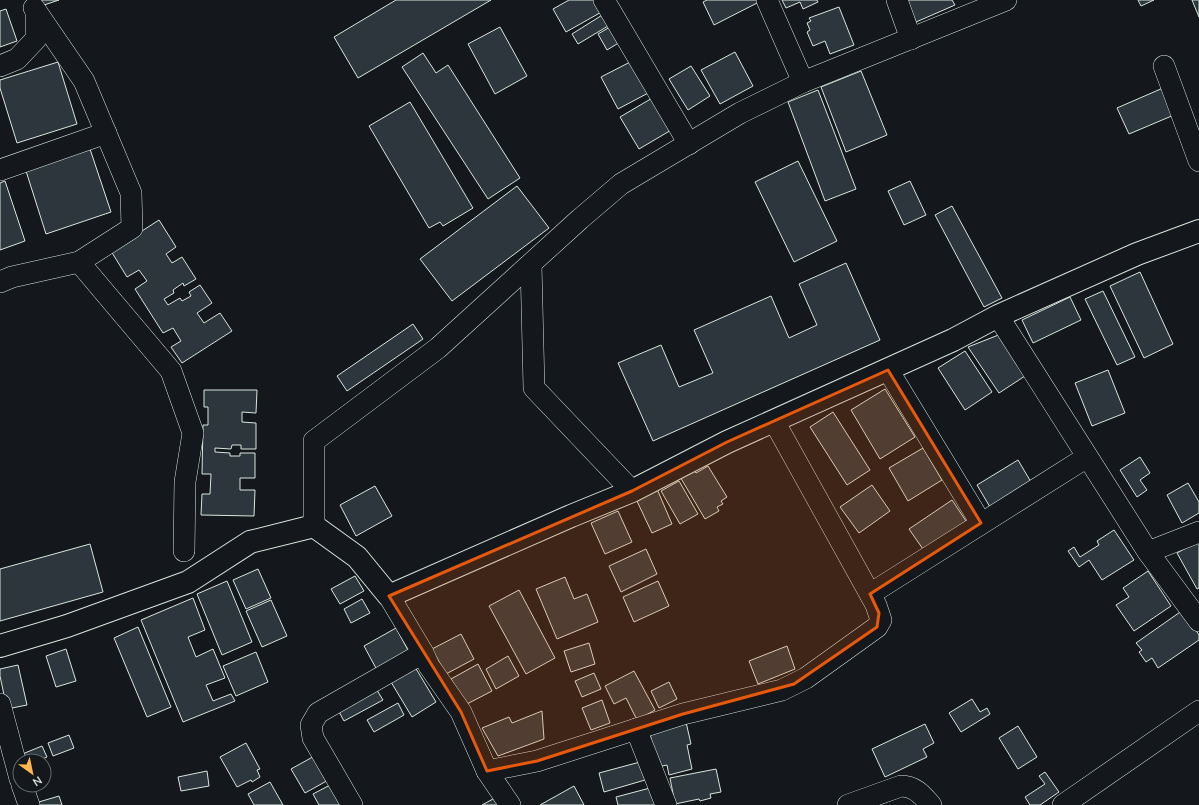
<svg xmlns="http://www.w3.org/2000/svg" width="1199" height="805" viewBox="0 0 1199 805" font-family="Mulish,sans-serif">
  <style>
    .building { fill: #2c363c; stroke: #d8e6dc }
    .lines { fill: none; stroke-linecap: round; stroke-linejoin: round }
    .street-casing { stroke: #d8e6dc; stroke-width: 22 }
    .secondary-casing { stroke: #d8e6dc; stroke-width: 24 }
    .street { stroke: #14181c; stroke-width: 21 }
    .secondary { stroke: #14181c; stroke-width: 22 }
    .marked { fill: #e8590c; fill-opacity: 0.2; stroke: #e8590c; stroke-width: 3; stroke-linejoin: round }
  </style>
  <rect width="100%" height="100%" fill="#14181c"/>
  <g class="building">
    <polygon points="39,0 59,0 41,6"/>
    <polygon points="396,0 491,0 358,78 334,37"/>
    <polygon points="569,0 600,0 605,10 566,32 553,9"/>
    <polygon points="707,0 758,0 759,2 714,25 703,2"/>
    <polygon points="782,0 817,0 818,2 803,9 800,2 786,8"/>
    <polygon points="906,0 952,0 955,5 916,22"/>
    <polygon points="1138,0 1154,0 1141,6"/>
    <polygon points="1192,0 1199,0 1199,17"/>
    <polygon points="839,7 854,45 830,54 825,41 813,46 807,32 810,30 807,23 811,21 809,18"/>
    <polygon points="6,9 17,41 0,47 0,11"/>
    <polygon points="607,12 613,23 578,44 572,34"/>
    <polygon points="615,24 625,39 607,50 598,34"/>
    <polygon points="500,27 527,76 495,94 468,44"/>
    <polygon points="735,52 753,86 720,104 701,70"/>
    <polygon points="423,53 436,73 448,65 520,178 488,199 402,67"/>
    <polygon points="636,59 652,91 618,109 601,77"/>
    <polygon points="58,62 77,124 17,143 0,88 0,80"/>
    <polygon points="691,66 710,96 688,110 669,79"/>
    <polygon points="861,71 887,135 846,152 821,87"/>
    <polygon points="1163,88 1174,115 1129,134 1117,108"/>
    <polygon points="818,90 856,189 825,201 788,102"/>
    <polygon points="654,97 673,129 639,149 620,117"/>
    <polygon points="410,102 473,208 443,226 440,222 429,228 369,126"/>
    <polygon points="90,149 111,212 46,234 26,171"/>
    <polygon points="798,161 837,241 794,262 755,182"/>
    <polygon points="5,181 25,241 0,250 0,183"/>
    <polygon points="910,181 926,215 904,225 888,191"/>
    <polygon points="517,186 549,228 452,301 420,259"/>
    <polygon points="952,206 1002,298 984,307 935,215"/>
    <polygon points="159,220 176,247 166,254 172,263 182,257 196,279 184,286 183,283 173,290 174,293 164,299 168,305 180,298 182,301 191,296 189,292 200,285 212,303 197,313 204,323 220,313 232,331 182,363 171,347 181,341 173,328 163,333 135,289 147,281 139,270 127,277 111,251"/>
    <polygon points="846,263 880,340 653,441 618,363 661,345 679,387 713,373 694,330 771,296 789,338 817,325 799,284"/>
    <polygon points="1140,272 1173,344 1144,358 1110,286"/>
    <polygon points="1103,291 1135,357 1117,365 1085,299"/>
    <polygon points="1070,297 1081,320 1033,343 1022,320"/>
    <polygon points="413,324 423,339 347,391 337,376"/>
    <polygon points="1001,334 1028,374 999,393 968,347"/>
    <polygon points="965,351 992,392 965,410 938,368"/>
    <polygon points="1108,370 1125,413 1092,426 1075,383"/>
    <polygon points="885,389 915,437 880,459 851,410"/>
    <polygon points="204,390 257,390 256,413 242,412 242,422 256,423 256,449 241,449 241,445 232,445 231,449 215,448 215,452 230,453 230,456 240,456 240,453 255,453 255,478 240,478 240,490 255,490 254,516 201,515 202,494 210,494 211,474 202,474 203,425 208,425 208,407 204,407"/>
    <polygon points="833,412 870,470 847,485 810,427"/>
    <polygon points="923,448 942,480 908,501 889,468"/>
    <polygon points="1140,457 1150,473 1140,480 1147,490 1137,497 1120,470"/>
    <polygon points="1018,460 1031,482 990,507 977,485"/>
    <polygon points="708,466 727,497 721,501 723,504 717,507 719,511 705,519 679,475 692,467 696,473"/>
    <polygon points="679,481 698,514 680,524 661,491"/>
    <polygon points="1188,483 1199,502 1199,513 1182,523 1167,495"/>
    <polygon points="872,485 890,511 859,533 840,507"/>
    <polygon points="375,486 392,516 356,536 340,505"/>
    <polygon points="657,489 672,524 652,533 636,499"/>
    <polygon points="952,500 968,524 925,552 909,529"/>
    <polygon points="618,511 632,542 605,554 591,523"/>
    <polygon points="1114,530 1134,560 1102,580 1089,560 1079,567 1068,551 1074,547 1080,557 1099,545 1097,541"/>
    <polygon points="1199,541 1199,588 1197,589 1177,553"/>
    <polygon points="90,544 103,592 0,621 0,569"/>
    <polygon points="646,549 657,574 621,592 609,566"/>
    <polygon points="258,569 271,598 246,609 233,580"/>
    <polygon points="1148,571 1171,606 1134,631 1116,605 1129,597 1123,588"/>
    <polygon points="355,576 364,591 340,604 331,589"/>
    <polygon points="565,577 574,599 587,594 598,622 557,639 536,589"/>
    <polygon points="227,581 252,642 222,655 197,594"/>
    <polygon points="658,581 669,606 634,622 623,597"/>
    <polygon points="519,590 555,658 526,674 489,606"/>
    <polygon points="193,598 205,630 188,637 196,657 213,649 225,678 206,685 213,701 231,694 235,701 183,722 141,620"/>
    <polygon points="362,599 370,613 351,623 344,609"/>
    <polygon points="271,600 287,636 262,647 246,611"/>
    <polygon points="1183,610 1199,635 1199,640 1158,668 1152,658 1146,662 1139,652 1142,650 1136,643"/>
    <polygon points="138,627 171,707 147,717 114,638"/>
    <polygon points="396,628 409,652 377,670 364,646"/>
    <polygon points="461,634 474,659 446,674 432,649"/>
    <polygon points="589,643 595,664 571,672 564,651"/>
    <polygon points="787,646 795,669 758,684 749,661"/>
    <polygon points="66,649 76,681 56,687 46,656"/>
    <polygon points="256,652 268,682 236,696 223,666"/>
    <polygon points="508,656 519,676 496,689 486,669"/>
    <polygon points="478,664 492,691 465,705 451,679"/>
    <polygon points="18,665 27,705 7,709 0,676 0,669"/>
    <polygon points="415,667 436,702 412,717 391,682"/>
    <polygon points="634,671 655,710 637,720 626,698 614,704 605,686"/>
    <polygon points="594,673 601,689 582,697 575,681"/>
    <polygon points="669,682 677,699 659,708 651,691"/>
    <polygon points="375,687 383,700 344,721 337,708"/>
    <polygon points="972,699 980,712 987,708 990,714 961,732 949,713"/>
    <polygon points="602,700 610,723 591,730 582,708"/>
    <polygon points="398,703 404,715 374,732 367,720"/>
    <polygon points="542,711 544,739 498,756 482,728 509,717 512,723"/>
    <polygon points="686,722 691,744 687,745 692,769 669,775 667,765 658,767 649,730"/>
    <polygon points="925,724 934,743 923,749 927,757 885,777 872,749"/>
    <polygon points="1018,726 1037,757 1018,769 999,738"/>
    <polygon points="69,735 74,748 53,756 48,743"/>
    <polygon points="246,743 260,769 257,770 260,777 252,782 251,780 237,787 220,757"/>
    <polygon points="42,746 47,757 38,761 23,761 20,755"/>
    <polygon points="318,754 332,778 305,793 291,769"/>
    <polygon points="640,762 645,780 604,792 599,773"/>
    <polygon points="716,769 721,792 710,794 711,798 700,801 699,799 675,804 670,778"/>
    <polygon points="207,771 209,786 181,791 178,777"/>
    <polygon points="1045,772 1059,792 1040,805 1030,805 1025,797 1045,784 1039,776"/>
    <polygon points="270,782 283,805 254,805 248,794"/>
    <polygon points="332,784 343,805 319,805 313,794"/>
    <polygon points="574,786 584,805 540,805"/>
    <polygon points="650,788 655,805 618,805 616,797"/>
    <polygon points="502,794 507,805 482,805"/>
    <polygon points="59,796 62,805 32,805 32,804"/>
  </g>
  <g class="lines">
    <g class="street-casing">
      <g id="street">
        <polyline points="604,0 689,144"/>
        <polyline points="767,0 803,82"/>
        <polyline points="897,0 911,39"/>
        <polyline points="0,66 17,59 36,39 36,11 34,8"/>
        <polyline points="1164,66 1199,161"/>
        <polyline points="0,170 106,133"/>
        <polyline points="79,262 171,371 193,433 185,482 184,551"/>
        <polyline points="531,264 534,388 632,491"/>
        <polyline points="0,282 12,277 79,262 132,228 131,193 84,81 36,11"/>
        <polyline points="998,316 1148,552 1199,621"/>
        <polyline points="888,370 981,523"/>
        <polyline points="314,526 314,441 438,348 580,219 621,184 740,113 803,82 1006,0"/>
        <polyline points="1148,552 1199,532"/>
        <polyline points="870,594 1087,457"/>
        <polyline points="389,596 423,653 429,666 461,712 487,771 510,805"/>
        <polyline points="0,704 20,779"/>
        <polyline points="636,729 666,805"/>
        <polyline points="487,771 537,761 683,714 782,690 806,678 877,627 881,620 876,605 774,421"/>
        <polyline points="22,785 29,805"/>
        <polyline points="352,805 313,738 311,725 318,713 423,653"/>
        <path d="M 848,805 L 901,786 C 915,786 922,795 931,805"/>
        <polyline points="1063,805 1199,711"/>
      </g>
    </g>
    <g class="secondary-casing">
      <polyline id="secondary" points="0,646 67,626 188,582 250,542 314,526 357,557 389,596 571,516 632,491 727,442 953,340 998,316 1137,254 1199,231"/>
    </g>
    <use href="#street" class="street"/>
    <use href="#secondary" class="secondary"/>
  </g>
  <path class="marked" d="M 888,370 L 981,523 L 870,594 L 879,613 L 877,627 L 794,684 L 683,714 L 537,761 L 487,771 L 461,712 L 389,596 L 632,491 L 727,442 Z"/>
  <g transform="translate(32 773) rotate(147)"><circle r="19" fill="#14181c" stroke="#626a69"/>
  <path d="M0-3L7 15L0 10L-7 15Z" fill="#ffb74d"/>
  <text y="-6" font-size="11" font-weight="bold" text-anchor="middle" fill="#d8e6dc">N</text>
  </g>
</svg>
